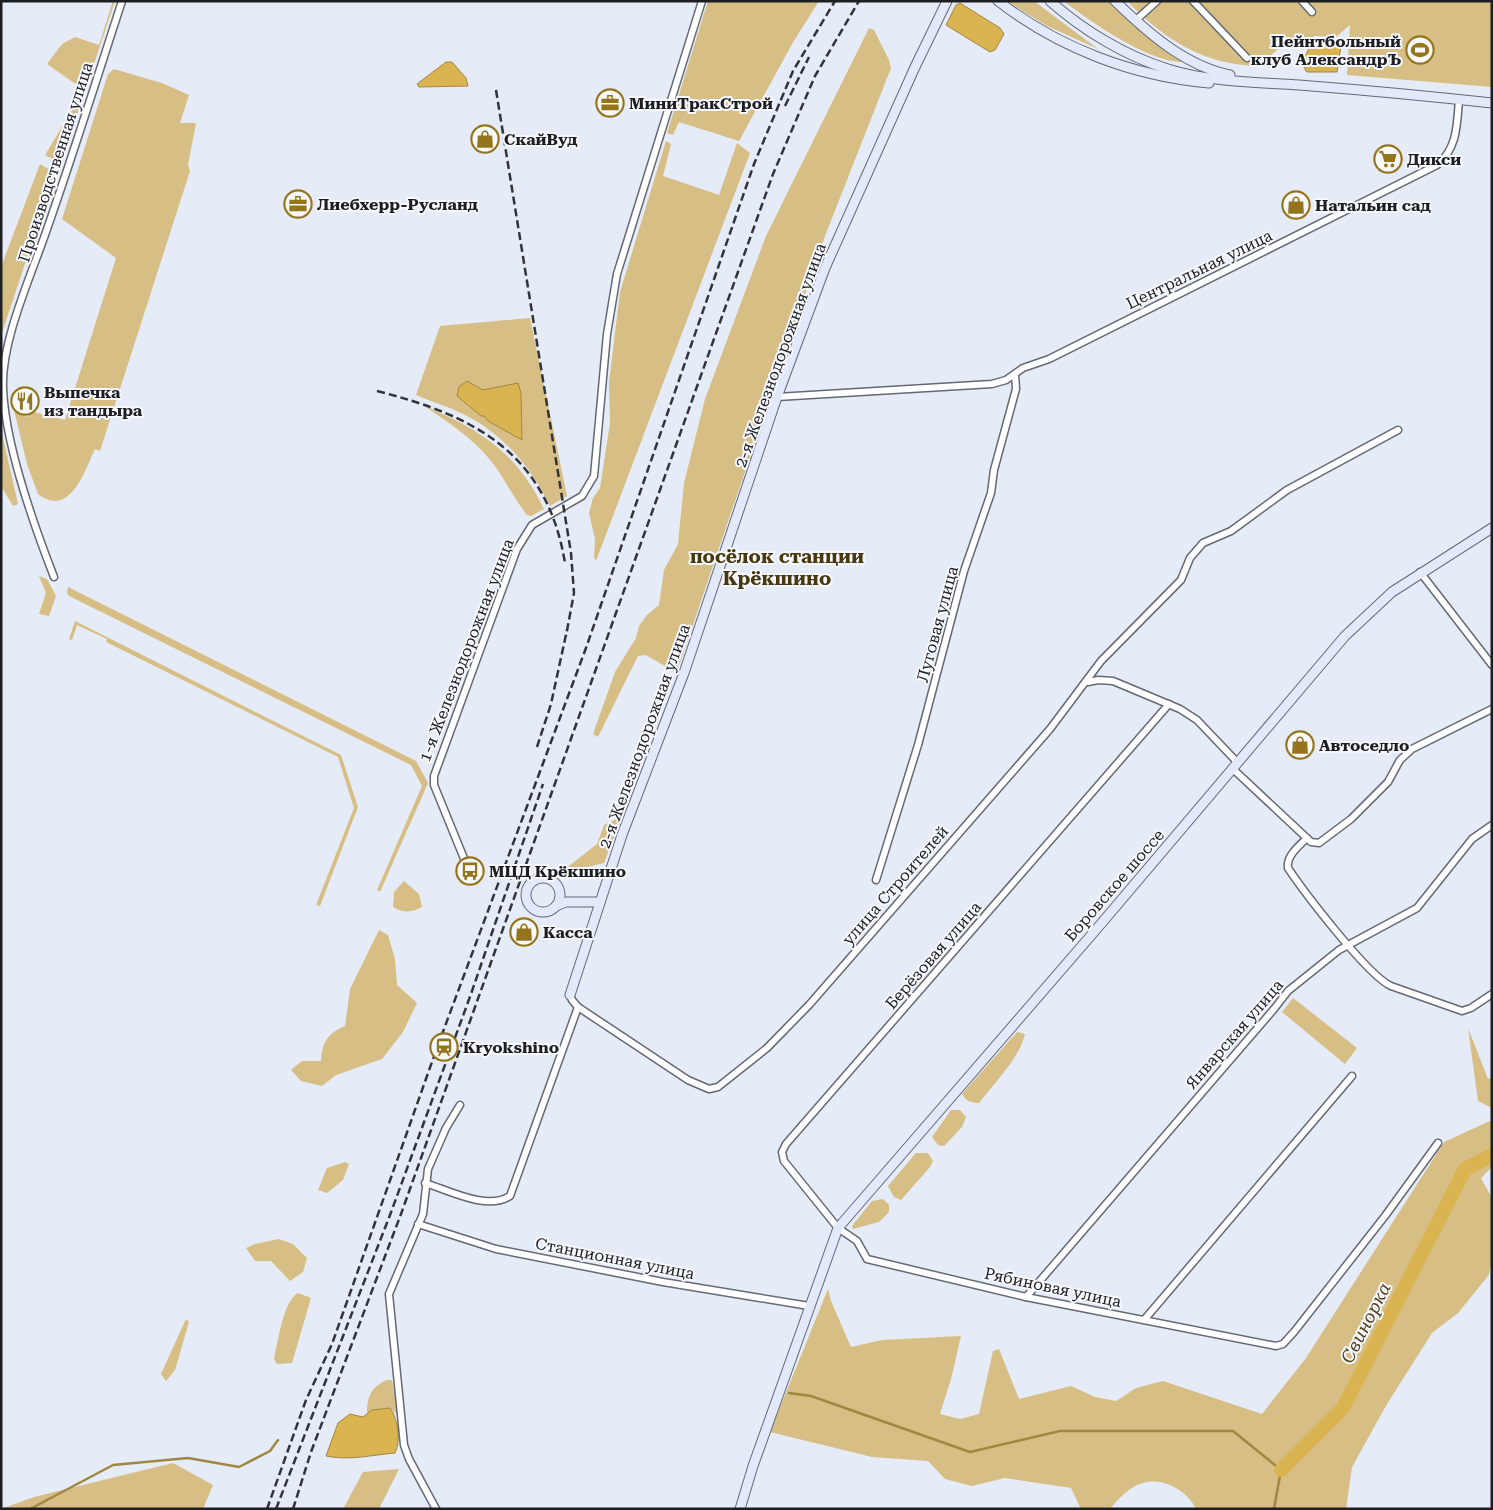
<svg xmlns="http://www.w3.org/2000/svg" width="1493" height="1510" viewBox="0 0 1493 1510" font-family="'Roboto Serif',serif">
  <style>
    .green { fill: #d7be84 }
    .water { fill: #dab450; stroke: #a18742 }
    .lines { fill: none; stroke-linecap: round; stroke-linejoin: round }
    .stream { stroke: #a18742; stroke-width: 2.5 }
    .river { stroke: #dab450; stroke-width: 14 }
    .street-casing { stroke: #646973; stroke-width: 9 }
    .secondary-casing { stroke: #646973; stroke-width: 11 }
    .street { stroke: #fff; stroke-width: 6 }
    .secondary { stroke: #e2e9fb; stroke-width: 9 }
    .rail { stroke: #323439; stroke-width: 2.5; stroke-dasharray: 8 4; stroke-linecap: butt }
    .labels { text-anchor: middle; stroke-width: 4; stroke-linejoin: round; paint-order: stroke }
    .poi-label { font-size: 16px; font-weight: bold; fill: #1c1e22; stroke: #f6f8fd; text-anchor: start }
    .street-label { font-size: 16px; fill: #1c1e22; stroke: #f6f8fd }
    .water-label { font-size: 18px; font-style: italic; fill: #524219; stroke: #f6f8fd }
    .quarter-label { font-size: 19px; font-weight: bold; fill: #47380f; stroke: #f6f8fd }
  </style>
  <rect width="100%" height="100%" fill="#e5ebf7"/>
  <g class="green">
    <polygon points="113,1 115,1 61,163 45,155 84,90 47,64 62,44 75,37 99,45"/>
    <polygon points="708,1 819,1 792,44 739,141 679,122 673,135 667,133"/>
    <polygon points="1007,1 1034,1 1098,49 1045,25"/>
    <path d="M 1064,1 L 1113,1 L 1184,62 C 1151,64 1089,21 1064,1 Z"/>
    <path d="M 1127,1 L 1492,1 L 1492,87 L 1347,75 L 1350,25 L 1336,37 L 1314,36 L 1301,49 L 1287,41 L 1259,66 C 1204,65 1165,40 1127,1 Z"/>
    <polygon points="869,28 874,30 889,60 891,68 825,236 680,663 675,672 646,655 638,656 598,737 593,734 615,672 636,638 639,626 647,615 659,605 664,570 678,544 684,483 705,399 766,236"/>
    <path d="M 114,69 L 162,83 L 189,95 L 180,123 L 196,123 L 188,165 L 190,171 L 100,451 L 95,449 C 85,470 70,519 38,494 L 27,464 L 14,410 L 27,417 L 30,411 L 65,420 L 116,258 L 62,219 L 108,74 Z"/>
    <polygon points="666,141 671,144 663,176 719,195 737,143 750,153 596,561 594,557 595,539 589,513 593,498 600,488 610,423 609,382 620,292"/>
    <polygon points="40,164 55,173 2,333 1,354 1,267"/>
    <path d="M 530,318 L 567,496 L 550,506 C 532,468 503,434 465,415 C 448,406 434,403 416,395 L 440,326 Z"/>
    <path d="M 423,405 C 480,430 516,451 544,509 L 531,516 L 527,515 C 515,500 506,482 495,466 C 476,440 449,423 423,405 Z"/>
    <polygon points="1,429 18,504 13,506 1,486"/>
    <polygon points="39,576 47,579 56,596 49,616 39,614 46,593"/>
    <polygon points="68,587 416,761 428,783 380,892 377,890 422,786 411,765 69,596 67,593"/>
    <polygon points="75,621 341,755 358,807 320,906 316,905 354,808 338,757 106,642 107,639 77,625 72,640 69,639"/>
    <polygon points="616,819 620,821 604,863 575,870 564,870 597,844 604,825"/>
    <path d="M 404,881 L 419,894 L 422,907 C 410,913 404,913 393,907 L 394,892 Z"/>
    <path d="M 379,930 L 388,935 L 395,959 L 397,985 L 417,1003 L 403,1032 L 382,1059 L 336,1075 L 322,1086 L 301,1081 L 291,1070 L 302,1061 L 321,1061 C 322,1042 328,1033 345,1026 L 350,989 Z"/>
    <polygon points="1293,998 1357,1048 1345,1064 1282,1012"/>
    <polygon points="1468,1028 1488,1079 1492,1077 1492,1108 1478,1101"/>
    <path d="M 1017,1032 L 1025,1034 C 1019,1059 995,1082 979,1103 C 971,1103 966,1101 962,1094 Z"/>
    <polygon points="951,1110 960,1110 966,1117 962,1127 944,1146 938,1145 932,1137"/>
    <path d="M 1492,1120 L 1492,1167 L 1481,1178 L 1492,1198 L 1492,1264 L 1488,1276 L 1458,1313 L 1432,1333 L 1387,1404 L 1352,1467 L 1346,1509 L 1196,1509 C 1188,1492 1167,1479 1147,1482 C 1132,1484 1119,1498 1110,1509 L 1081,1509 L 1071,1488 L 1005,1478 L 972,1486 L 945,1479 L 928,1461 L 872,1457 L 770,1432 L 828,1289 L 831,1301 L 851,1347 L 882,1340 L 961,1336 L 951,1379 L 940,1414 L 960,1419 L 979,1414 L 993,1351 L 999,1349 L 1019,1399 L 1071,1386 L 1095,1397 L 1116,1401 L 1136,1388 L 1163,1381 L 1262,1414 L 1306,1358 L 1444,1142 Z"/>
    <polygon points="916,1153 928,1153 933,1161 930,1167 901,1200 894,1197 888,1186"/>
    <polygon points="345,1162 349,1164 343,1180 327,1193 318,1190 327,1168"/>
    <polygon points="883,1199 889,1205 889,1212 879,1222 853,1229 852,1226 872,1201"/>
    <polygon points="279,1239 293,1244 307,1258 303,1272 290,1281 271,1261 255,1261 246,1248 255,1244"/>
    <path d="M 298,1293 L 311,1298 L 292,1363 L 277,1364 L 274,1359 C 278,1342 283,1301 298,1293 Z"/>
    <polygon points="186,1319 189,1322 175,1370 166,1381 161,1374"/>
    <path d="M 387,1380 L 392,1380 L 398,1415 L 390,1408 L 367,1414 C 367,1396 371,1387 387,1380 Z"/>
    <polygon points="173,1463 213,1485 203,1509 1,1509 34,1497"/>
    <polygon points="399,1469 379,1509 343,1509 363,1472"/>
  </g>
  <g class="water">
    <polygon points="960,3 1000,28 1004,34 995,50 990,52 946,25 956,5"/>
    <path d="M 1314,39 L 1338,42 L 1341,46 L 1337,72 L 1307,72 C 1298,63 1310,48 1314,39 Z"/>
    <polygon points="446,62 452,62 466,78 468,86 419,87 417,84"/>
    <polygon points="467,381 483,390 518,383 521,393 522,440 488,421 484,416 481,416 457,396 459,387"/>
    <path d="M 390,1408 C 398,1418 401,1442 395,1453 C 371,1455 349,1461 326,1456 L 338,1423 L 350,1414 L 363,1417 L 372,1410 Z"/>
  </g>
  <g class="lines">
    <g class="stream">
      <polyline points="789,1393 811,1396 970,1452 1060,1431 1233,1431 1281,1470 1274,1509"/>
      <polyline points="30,1509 113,1465 188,1458 239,1467 270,1451 278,1440"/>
    </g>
    <polyline class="river" points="1281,1470 1343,1408 1465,1169 1492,1155"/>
    <g class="street-casing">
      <g id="street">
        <polyline points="1193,1 1247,58"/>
        <polyline points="1302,1 1312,12"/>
        <polyline points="1136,20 1157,1"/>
        <path d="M 777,397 L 992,384 L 1006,380 L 1023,368 L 1049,359 L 1437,165 C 1458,148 1457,123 1459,99"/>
        <polyline points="1420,572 1492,665"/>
        <path d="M 54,577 C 33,523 5,445 3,388 C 1,341 31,276 46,232 C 73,155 97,78 122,1"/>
        <polyline points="1088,682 1098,680 1113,681 1180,709 1197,720 1238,763"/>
        <polyline points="1169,704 786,1144 782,1152 784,1161 838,1228 857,1241 867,1259 1026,1297 1276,1346 1283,1344 1294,1332 1385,1216 1438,1143"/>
        <polyline points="1233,769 1311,842 1319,843 1351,819 1388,782 1400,760 1412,749 1492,709"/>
        <path d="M 1307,838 C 1299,846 1286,856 1288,868 C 1304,892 1368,976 1391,986 L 1462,1011 L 1471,1008 L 1492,994"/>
        <polyline points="465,871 465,861 434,785 434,776 517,549 532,525 582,496 594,476 607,334 617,274 702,1"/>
        <polyline points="876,880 918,745 964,571 991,493 994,470 1016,389 1015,374"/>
        <polyline points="570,995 572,1000 578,1007 688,1080 709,1089 718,1087 767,1048 809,1005 1050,729 1101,661 1181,580 1190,558 1203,543 1231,531 1287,490 1398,430"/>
        <path d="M 425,1183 C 448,1190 487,1211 510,1196 L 578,1007"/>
        <polyline points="418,1224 496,1249 663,1282 809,1306"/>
        <polyline points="1026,1297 1274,1009 1288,991 1339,950 1417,908 1472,839 1492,825"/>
        <polyline points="1144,1320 1352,1076"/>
        <polyline points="436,1509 409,1459 404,1445 389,1294 423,1214 428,1169 446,1128 460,1105"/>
      </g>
    </g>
    <g class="secondary-casing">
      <g id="secondary">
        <path d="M 998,1 C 1059,48 1132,76 1209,83"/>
        <path d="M 1050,1 C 1083,30 1125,56 1168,69 C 1209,82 1256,82 1299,85 C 1363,90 1428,96 1492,103"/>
        <path d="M 1115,1 C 1147,32 1185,66 1230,75"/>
        <circle cx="543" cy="895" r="17"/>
        <polyline points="556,906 566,902 599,902"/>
        <polyline points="570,995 622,835 684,673 777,397 825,268 915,67 947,1"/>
        <polyline points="740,1509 753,1466 838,1228 1100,925 1345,636 1392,592 1492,528"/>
      </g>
    </g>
    <use href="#street" class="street"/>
    <use href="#secondary" class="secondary"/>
    <g class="rail">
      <polyline points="496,90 571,553 574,593 566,636"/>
      <polyline points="785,106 809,57"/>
      <path d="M 377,391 C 476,416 547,454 565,563"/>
      <polyline points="537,747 551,704 567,630"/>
      <polyline points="267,1509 306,1400 332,1344 438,1045 586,648 754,164 793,71 835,1"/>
      <polyline points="276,1509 390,1215 471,994 543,784"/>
      <polyline points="293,1509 311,1452 401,1214 773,174 815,76 859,1"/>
    </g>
  </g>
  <defs>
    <g id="stadium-ring" transform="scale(1.4375)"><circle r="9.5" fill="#f6f8fd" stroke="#94751c" stroke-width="1.5"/><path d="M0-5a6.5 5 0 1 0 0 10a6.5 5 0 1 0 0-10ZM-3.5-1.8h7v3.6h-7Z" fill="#94751c"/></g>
    <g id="office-ring" transform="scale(1.4375)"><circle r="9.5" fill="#f6f8fd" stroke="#94751c" stroke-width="1.5"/><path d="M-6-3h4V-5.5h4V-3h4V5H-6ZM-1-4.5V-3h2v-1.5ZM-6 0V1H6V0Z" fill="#94751c"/></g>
    <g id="shop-ring" transform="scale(1.4375)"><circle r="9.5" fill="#f6f8fd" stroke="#94751c" stroke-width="1.5"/><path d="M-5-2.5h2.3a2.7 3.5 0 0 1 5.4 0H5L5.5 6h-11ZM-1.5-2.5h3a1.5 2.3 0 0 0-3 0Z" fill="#94751c"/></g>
    <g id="supermarket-ring" transform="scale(1.4375)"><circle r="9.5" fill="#f6f8fd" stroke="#94751c" stroke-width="1.5"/><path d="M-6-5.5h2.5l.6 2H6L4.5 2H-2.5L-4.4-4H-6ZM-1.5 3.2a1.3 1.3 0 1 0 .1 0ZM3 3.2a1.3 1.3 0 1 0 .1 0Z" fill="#94751c"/></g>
    <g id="restaurant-ring" transform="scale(1.4375)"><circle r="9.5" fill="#f6f8fd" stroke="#94751c" stroke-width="1.5"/><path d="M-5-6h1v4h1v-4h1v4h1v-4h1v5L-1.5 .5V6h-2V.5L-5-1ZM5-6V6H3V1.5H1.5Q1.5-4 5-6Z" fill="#94751c"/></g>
    <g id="bus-ring" transform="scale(1.4375)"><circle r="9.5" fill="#f6f8fd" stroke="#94751c" stroke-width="1.5"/><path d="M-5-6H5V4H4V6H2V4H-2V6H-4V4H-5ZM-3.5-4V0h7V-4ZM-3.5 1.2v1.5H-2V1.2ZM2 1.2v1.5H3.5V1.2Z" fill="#94751c"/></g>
    <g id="station-ring" transform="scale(1.4375)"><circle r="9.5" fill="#f6f8fd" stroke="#94751c" stroke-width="1.5"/><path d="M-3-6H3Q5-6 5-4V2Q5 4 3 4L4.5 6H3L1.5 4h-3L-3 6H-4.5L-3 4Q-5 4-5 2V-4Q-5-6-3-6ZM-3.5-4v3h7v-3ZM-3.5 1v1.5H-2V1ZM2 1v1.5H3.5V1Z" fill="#94751c"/></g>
  </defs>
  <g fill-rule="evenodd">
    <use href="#stadium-ring" x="1420" y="50"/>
    <use href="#office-ring" x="610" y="103"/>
    <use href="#shop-ring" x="485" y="139"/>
    <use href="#supermarket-ring" x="1388" y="159"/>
    <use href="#office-ring" x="298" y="204"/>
    <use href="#shop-ring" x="1296" y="205"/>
    <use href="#restaurant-ring" x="25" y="401"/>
    <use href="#shop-ring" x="1300" y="745"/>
    <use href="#bus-ring" x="470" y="871"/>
    <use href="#shop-ring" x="524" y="932"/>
    <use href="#station-ring" x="444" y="1047"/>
  </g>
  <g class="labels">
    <g class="poi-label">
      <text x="1401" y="47" text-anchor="end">Пейнтбольный<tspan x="1401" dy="18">клуб АлександрЪ</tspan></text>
      <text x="629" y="109">МиниТракСтрой</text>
      <text x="504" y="145">СкайВуд</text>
      <text x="1407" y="165">Дикси</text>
      <text x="317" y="210">Лиебхерр-Русланд</text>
      <text x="1315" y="211">Натальин сад</text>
      <text x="44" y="398">Выпечка<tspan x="44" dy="18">из тандыра</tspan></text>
      <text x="1319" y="751">Автоседло</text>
      <text x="489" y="877">МЦД Крёкшино</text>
      <text x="543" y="938">Касса</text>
      <text x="463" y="1053">Kryokshino</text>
    </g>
    <g class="street-label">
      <text transform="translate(55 162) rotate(-72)" y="6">Производственная улица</text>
      <text transform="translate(1199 269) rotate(-26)" y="6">Центральная улица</text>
      <text transform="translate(780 355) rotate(-70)" y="6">2-я Железнодорожная улица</text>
      <text transform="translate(937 624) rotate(-75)" y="6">Луговая улица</text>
      <text transform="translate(466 650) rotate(-69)" y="6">1-я Железнодорожная улица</text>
      <text transform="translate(644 736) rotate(-70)" y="6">2-я Железнодорожная улица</text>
      <text transform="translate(895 885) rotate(-49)" y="6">улица Строителей</text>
      <text transform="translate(1114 885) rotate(-49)" y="6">Боровское шоссе</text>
      <text transform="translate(933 955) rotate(-49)" y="6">Берёзовая улица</text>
      <text transform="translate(1234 1034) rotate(-49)" y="6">Январская улица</text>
      <text transform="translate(615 1258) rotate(11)" y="6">Станционная улица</text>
      <text transform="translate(1053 1287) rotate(12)" y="6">Рябиновая улица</text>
    </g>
    <g class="water-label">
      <text transform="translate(1366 1323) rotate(-63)" y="6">Свинорка</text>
    </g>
    <g class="quarter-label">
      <text x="777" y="563">посёлок станции<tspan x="777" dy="22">Крёкшино</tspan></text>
    </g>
  </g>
  <rect width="1493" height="1510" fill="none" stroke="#1c1e22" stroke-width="5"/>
</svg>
